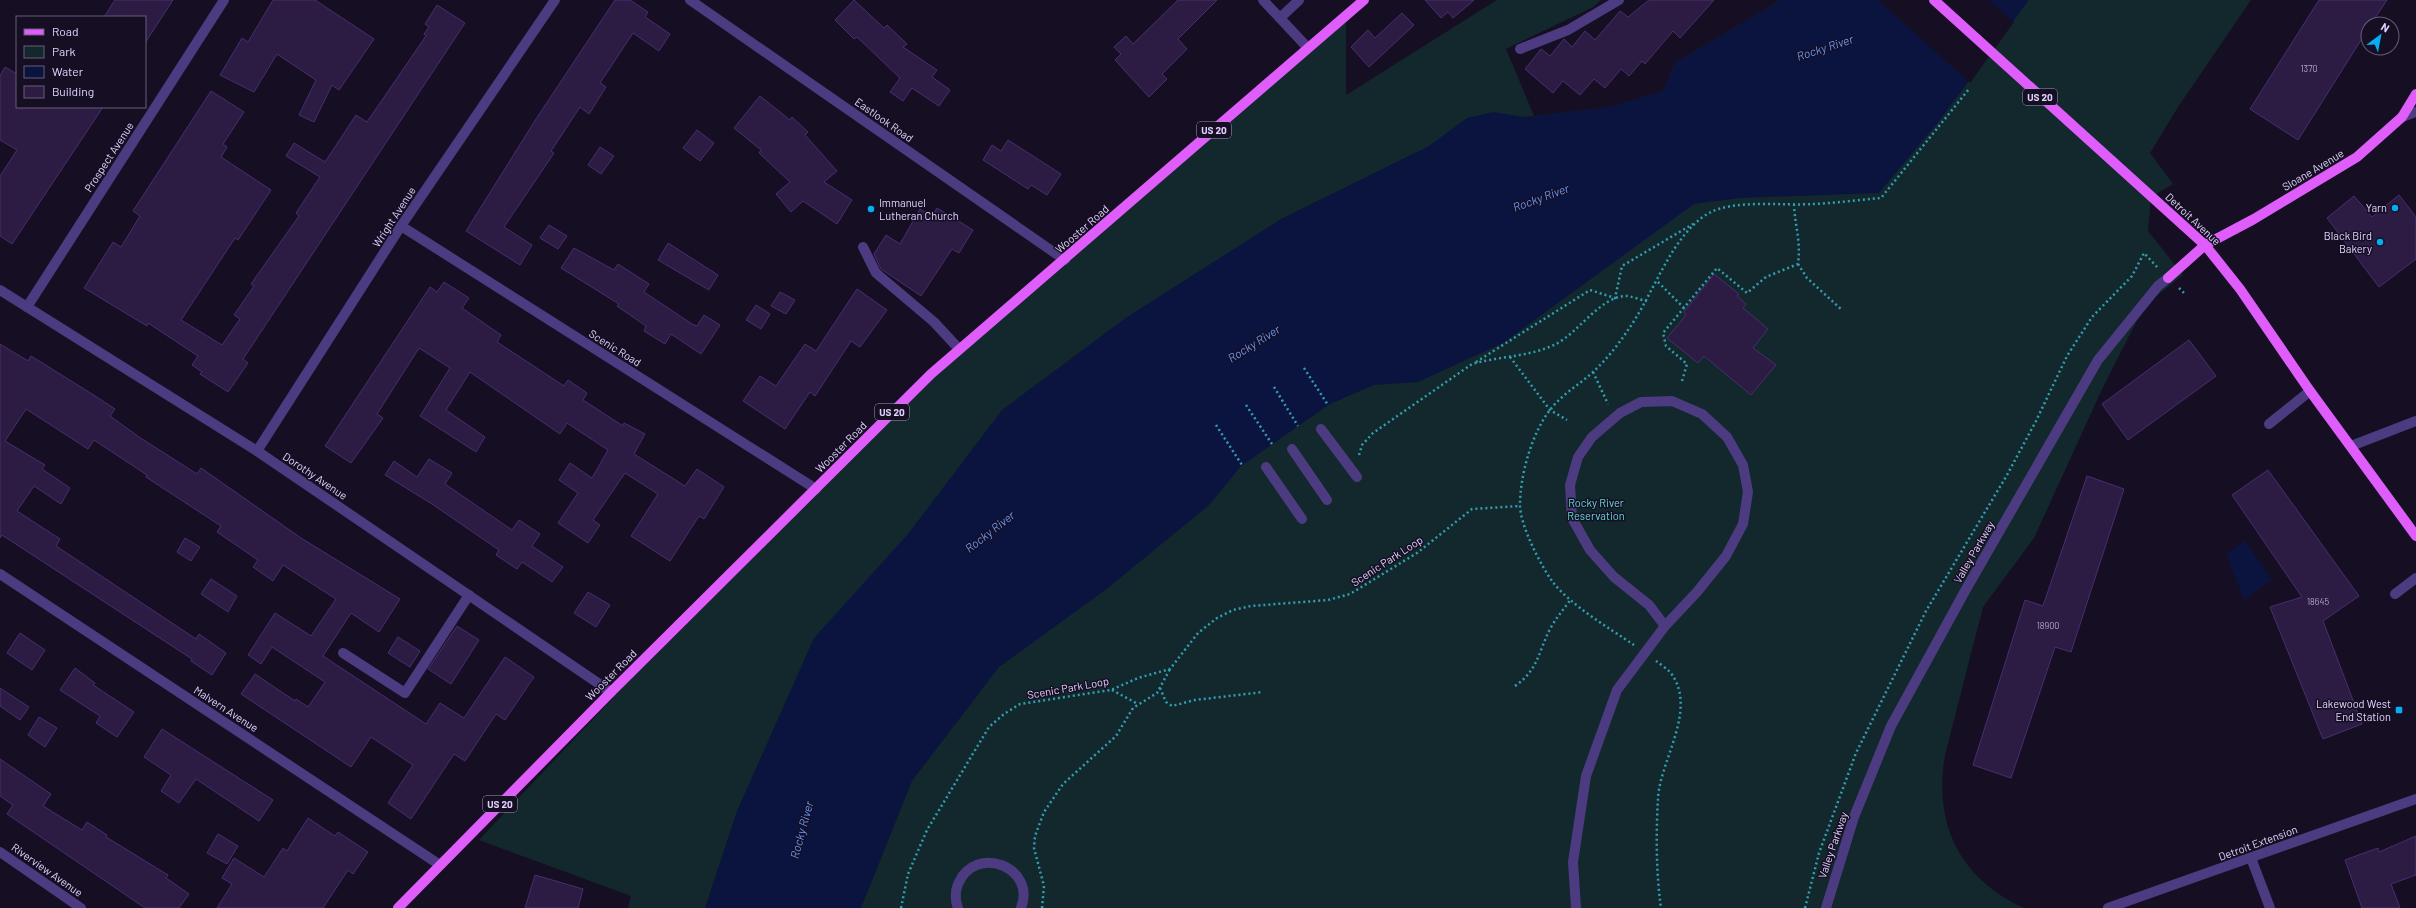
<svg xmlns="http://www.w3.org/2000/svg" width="2416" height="908" viewBox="0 0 2416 908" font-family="Barlow,sans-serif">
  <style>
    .green { fill: #12282d }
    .water { fill: #0b143f }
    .pier { fill: #160f23 }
    .building { fill: #2c1b43; stroke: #482e6f }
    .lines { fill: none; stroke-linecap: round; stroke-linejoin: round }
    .path { stroke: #329fb1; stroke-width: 2.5; stroke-dasharray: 2 3; stroke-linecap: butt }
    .minor { stroke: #4c3b80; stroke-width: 10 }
    .major { stroke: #df5dfa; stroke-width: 10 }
    .poi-dot { fill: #07acf4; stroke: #160f23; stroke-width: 1.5 }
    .labels { text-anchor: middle; stroke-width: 3; stroke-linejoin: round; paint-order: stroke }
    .number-label { font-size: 9px; fill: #b3a4cf }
    .shield { fill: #160f23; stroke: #a398bc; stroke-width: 1 }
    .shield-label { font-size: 10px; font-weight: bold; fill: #e0d2fe }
    .street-label { font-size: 11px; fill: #e0d2fe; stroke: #160f23 }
    .poi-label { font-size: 11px; fill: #e0d2fe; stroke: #160f23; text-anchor: end }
    .park-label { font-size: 11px; fill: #60dcd6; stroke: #160f23 }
    .water-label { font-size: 12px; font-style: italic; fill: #6396fa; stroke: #160f23 }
  </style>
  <rect width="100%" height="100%" fill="#160f23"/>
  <path class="green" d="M 1497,0 L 1601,0 L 1593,7 L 1506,49 L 1534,116 L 1610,107 L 1663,91 L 1675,63 L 1781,0 L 2251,0 L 2178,107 L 2150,153 L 2173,184 L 2151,197 L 2148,231 L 2183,275 L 2145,305 L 2104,385 L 2034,538 L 1983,607 L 1945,755 C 1933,824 1960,879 2024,908 L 628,908 L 631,896 L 479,840 L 693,613 L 911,389 L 1346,19 L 1346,95 Z"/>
  <g class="water">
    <polygon points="1781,0 2029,0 1939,121 1879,193 1740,198 1694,204 1503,343 1418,382 1374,385 1330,404 1241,466 1209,505 1108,588 999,667 912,781 861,908 705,908 737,811 814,638 908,534 1002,410 1127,317 1281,219 1429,146 1467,118 1493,112 1524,117 1609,107 1663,91 1675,63"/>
    <polygon points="2245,541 2272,580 2244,600 2226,554"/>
  </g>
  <polygon class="pier" points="1878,0 1989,0 2014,22 1970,83"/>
  <g class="building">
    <polygon points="115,0 173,0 145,43 145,17 104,17"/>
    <polygon points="273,0 315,0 374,39 339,90 332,85 314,122 299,115 316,80 277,54 254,92 220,75 242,38 248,42"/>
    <polygon points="615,0 630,0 648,12 645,17 670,34 659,51 633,33 600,83 606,87 589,114 580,107 551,151 554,153 504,227 532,245 520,265 466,231 536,119"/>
    <polygon points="854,0 884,28 887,25 907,44 903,47 937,70 932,77 950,90 939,106 912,88 903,101 890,92 900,78 857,37 854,39 835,20"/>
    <polygon points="1178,0 1217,0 1178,39 1187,49 1162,74 1167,79 1149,97 1115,60 1121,54 1114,47 1126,36 1133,44"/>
    <polygon points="1425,0 1474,0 1453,18 1448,12 1441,18"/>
    <polygon points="1649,0 1714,0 1680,38 1673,31 1645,64 1642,61 1629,76 1621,69 1605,88 1594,79 1580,95 1563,81 1553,93 1525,69 1541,49 1550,56 1564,39 1572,47 1585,31 1595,40 1620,11 1628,17"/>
    <polygon points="2319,0 2387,0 2371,24 2368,24 2368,29 2298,140 2250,109"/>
    <polygon points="437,5 465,23 243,359 248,363 228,392 200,374 202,372 192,365 198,356 148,323 147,326 84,288 113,242 121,247 140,216 133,211 211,91 244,112 223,144 227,147 221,157 271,190 238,240 235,238 181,320 222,345 240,319 234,315 254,286 251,284 299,216 296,213 320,177 286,156 294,143 325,162 356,115 367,122 426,36 424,34 429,27 425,24"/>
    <polygon points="1402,13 1414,25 1369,67 1351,47 1368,30 1375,38"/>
    <polygon points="5,67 17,74 17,107 103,107 12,244 0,236 0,176 17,150 0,140 0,76"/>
    <polygon points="760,96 790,120 792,117 808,132 805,135 837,171 824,182 852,200 837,224 803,201 791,212 776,194 790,182 759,153 761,150 734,128"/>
    <polygon points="697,130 714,143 700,161 683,148"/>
    <polygon points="1008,140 1061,174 1047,195 1031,185 1028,189 983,160 992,145 1001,151"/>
    <polygon points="600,147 614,156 601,174 588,165"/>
    <polygon points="2399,195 2416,217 2416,259 2379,287 2327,218 2354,196 2372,217"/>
    <polygon points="937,208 973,230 959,253 952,249 921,296 881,269 874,254 886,235 900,244 920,209 932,216"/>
    <polygon points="549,225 567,236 558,249 540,238"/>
    <polygon points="668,243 718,275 709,290 658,260"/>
    <polygon points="574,248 614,270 618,264 649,284 644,292 692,324 697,326 704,315 720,325 701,354 671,334 665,344 644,331 646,326 617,306 619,304 561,268"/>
    <polygon points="1714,274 1739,294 1737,296 1746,304 1743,308 1768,329 1753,348 1776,365 1751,395 1704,356 1698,363 1667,338 1686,315 1684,312"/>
    <polygon points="444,282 469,298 462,308 501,335 497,342 564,386 568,380 587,393 583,400 623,426 624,423 645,434 634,454 685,486 697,469 724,487 704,519 699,516 670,561 631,536 658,494 625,473 593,520 600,525 588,543 558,523 578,493 559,480 570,463 592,478 608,450 567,423 560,434 470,372 446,410 485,437 476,452 420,416 450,368 419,348 377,414 383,418 351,463 325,446 430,287 437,292"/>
    <polygon points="857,289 887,310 860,347 851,341 815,396 810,392 785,429 743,401 760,376 776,386 805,344 816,351"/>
    <polygon points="780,292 795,300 786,314 771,306"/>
    <polygon points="756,305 770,314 761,329 746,320"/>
    <polygon points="2189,340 2216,376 2128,440 2102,404"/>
    <polygon points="0,344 28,361 31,356 92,394 115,409 110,416 139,437 197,474 201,468 301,538 400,599 379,632 351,613 323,656 426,724 440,703 464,718 505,657 534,677 505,720 496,714 465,761 454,754 411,819 388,803 413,765 371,737 351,767 241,694 255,674 295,701 296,699 308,707 325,682 272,647 261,664 248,655 275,613 311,636 336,599 283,565 273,581 253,567 258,560 217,532 221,526 146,477 147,475 94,440 88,449 26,409 5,441 45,465 42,469 70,488 61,504 34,486 17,511 60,539 56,546 196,639 199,634 226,653 212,675 191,661 192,659 2,535 0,538"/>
    <polygon points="429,459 452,473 445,484 512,530 519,520 540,534 532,546 563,567 552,582 522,562 517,569 496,555 499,550 432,504 385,475 394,461 417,477"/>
    <polygon points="2268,470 2359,596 2323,621 2362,724 2323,739 2270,607 2302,597 2232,495"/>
    <polygon points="2087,476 2124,489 2071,652 2055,647 2011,778 1973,765 2025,600 2043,606"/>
    <polygon points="185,538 200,547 191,561 177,552"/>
    <polygon points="211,579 237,596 228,612 201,594"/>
    <polygon points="588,592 610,605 596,627 574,613"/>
    <polygon points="457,626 479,640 451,684 428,669"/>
    <polygon points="20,633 45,650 32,670 7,653"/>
    <polygon points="398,637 420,651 410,667 388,653"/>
    <polygon points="75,668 95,683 93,685 134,712 117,737 96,723 100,716 60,690"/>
    <polygon points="0,688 29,707 20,720 0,706"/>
    <polygon points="39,717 57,728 45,747 28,735"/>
    <polygon points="162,729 273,800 259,821 196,779 179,803 161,791 171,775 144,757"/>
    <polygon points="0,759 51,794 43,806 82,830 87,822 107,835 106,837 168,875 166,878 189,894 179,908 145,908 7,814 13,805 0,796"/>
    <polygon points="308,818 335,836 338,832 368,852 353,874 348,870 323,908 217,908 232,884 222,878 234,858 264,877 283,848 287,851"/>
    <polygon points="218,834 238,846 227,864 207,853"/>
    <polygon points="2416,836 2416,875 2391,884 2400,908 2362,908 2345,860 2378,848 2379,852"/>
    <polygon points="535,875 583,889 578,908 525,908"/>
  </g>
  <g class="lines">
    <g class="path">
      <polyline points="1798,264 1807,278 1842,310"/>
      <polyline points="1658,282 1684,308"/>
      <polyline points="2179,288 2186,295"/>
      <polyline points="1510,357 1550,410 1567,420"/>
      <polyline points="1476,362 1590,290 1615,298 1622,266 1693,224"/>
      <polyline points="1304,368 1328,405"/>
      <polyline points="1593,372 1608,404"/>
      <path d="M 1682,381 L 1687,364 L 1666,346 L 1663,333 L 1717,268 L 1747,293 L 1766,277 L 1798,264 C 1801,241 1795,226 1794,205"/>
      <polyline points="1274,387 1298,426"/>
      <polyline points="1246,405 1272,444"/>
      <polyline points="1216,425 1242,465"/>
      <path d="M 1359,455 L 1362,445 L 1373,433 L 1472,364 C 1500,356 1530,357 1556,344 C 1578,333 1601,296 1626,296 C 1632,296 1640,300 1647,301"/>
      <path d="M 1634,645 C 1609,628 1570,605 1552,581 C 1540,564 1520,525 1520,505 C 1520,475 1532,433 1550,410 C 1562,394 1579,385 1593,372 C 1606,360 1618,345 1628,330 C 1654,294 1671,235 1709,213 C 1735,199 1784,206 1813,204 C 1836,203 1859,200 1881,198 L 1969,89"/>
      <path d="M 1656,661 C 1660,664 1666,668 1670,672 C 1699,708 1660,760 1658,798 C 1656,833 1656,873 1661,908"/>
      <path d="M 1515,686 C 1538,670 1538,653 1550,629 C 1556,618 1564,609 1571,599"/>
      <polyline points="1160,688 1166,702 1172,706 1195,700 1263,692"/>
      <polyline points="1112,690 1138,704"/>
      <polyline points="901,908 908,874 927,830 989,727 1004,714 1020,704 1111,690 1138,678 1170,669 1198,633 1217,618 1233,610 1251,606 1328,600 1350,594 1417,553 1472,509 1520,506"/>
      <polyline points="1042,908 1044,886 1034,848 1035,836 1044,812 1063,784 1116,736 1133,708 1157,693 1170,669"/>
      <polyline points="1805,908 1819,853 1856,753 1926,611 2007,475 2036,421 2067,356 2092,317 2132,276 2144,253 2158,268"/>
    </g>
    <g class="minor">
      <polyline points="690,0 1065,260"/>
      <polyline points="1263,0 1308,48"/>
      <polyline points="1280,18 1299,0"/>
      <polyline points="1520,49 1568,30 1619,0"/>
      <polyline points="2402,117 2416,112"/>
      <polyline points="401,226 816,489"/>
      <polyline points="863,247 876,273 934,322 959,349"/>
      <polyline points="0,290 257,451 611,692"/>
      <polyline points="27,307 224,0"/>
      <polyline points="2269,424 2310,391"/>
      <polyline points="1321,429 1357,477"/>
      <polyline points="2351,446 2416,421"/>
      <polyline points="1292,449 1327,500"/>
      <polyline points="257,451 401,226 555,0"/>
      <polyline points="1266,467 1302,519"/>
      <polyline points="0,574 440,865"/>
      <polyline points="2395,594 2416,578"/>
      <polyline points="343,653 405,693 469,595"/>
      <polyline points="0,852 81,908"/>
      <polyline points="2251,858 2270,908"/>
      <path d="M 958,908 C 955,901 955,891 958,884 C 975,843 1037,867 1021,908"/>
      <polyline points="1576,908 1573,862 1586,776 1617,690 1665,626 1697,592 1726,556 1743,524 1748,492 1743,465 1727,437 1702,414 1672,401 1641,402 1620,413 1592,437 1578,457 1570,485 1572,518 1590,550 1614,577 1649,605 1665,626"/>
      <polyline points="1826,908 1854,817 1891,726 1965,591 2098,360 2158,286 2168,278"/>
      <polyline points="2108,908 2416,799"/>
    </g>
    <g class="major">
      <polyline points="1934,0 2205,245 2240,289 2310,391 2416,536"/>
      <polyline points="2168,278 2205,245 2254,219 2357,157 2402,117 2416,94"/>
      <polyline points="398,908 611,692 931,374 1364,0"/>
    </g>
  </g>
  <g class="poi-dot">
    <circle cx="2395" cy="208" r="4"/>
    <circle cx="871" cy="209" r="4"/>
    <circle cx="2380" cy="242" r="4"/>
    <rect x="2395" y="706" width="8" height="8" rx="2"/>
  </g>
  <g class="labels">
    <g class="number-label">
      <text x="2309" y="72">1370</text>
      <text x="2318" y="605">18645</text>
      <text x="2048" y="629">18900</text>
    </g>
    <g class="shield">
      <rect x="2023" y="89" width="34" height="16" rx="3"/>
      <rect x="1197" y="122" width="34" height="16" rx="3"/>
      <rect x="875" y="404" width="34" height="16" rx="3"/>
      <rect x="483" y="796" width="34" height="16" rx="3"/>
    </g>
    <g class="shield-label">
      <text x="2040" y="101">US 20</text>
      <text x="1214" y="134">US 20</text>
      <text x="892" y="416">US 20</text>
      <text x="500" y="808">US 20</text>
    </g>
    <g class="street-label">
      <text transform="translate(884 120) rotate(35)" y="4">Eastlook Road</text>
      <text transform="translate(109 157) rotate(-57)" y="4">Prospect Avenue</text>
      <text transform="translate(2313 170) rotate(-31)" y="4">Sloane Avenue</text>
      <text transform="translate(394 217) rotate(-57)" y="4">Wright Avenue</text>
      <text transform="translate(2193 219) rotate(43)" y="4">Detroit Avenue</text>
      <text transform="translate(1082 229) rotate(-41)" y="4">Wooster Road</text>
      <text transform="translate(615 348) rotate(32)" y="4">Scenic Road</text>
      <text transform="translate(841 447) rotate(-45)" y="4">Wooster Road</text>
      <text transform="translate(315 476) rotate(34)" y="4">Dorothy Avenue</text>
      <text transform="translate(1974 552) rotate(-60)" y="4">Valley Parkway</text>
      <text transform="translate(1387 561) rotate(-33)" y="4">Scenic Park Loop</text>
      <text transform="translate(611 675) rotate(-45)" y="4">Wooster Road</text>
      <text transform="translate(1068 688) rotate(-10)" y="4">Scenic Park Loop</text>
      <text transform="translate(226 709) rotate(33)" y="4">Malvern Avenue</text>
      <text transform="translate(2258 843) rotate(-20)" y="4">Detroit Extension</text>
      <text transform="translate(1833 845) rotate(-71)" y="4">Valley Parkway</text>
      <text transform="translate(47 870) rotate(35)" y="4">Riverview Avenue</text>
    </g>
    <g class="poi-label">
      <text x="879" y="207" text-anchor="start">Immanuel<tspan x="879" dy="13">Lutheran Church</tspan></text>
      <text x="2387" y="212">Yarn</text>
      <text x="2372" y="240">Black Bird<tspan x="2372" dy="13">Bakery</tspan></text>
      <text x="2391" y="708">Lakewood West<tspan x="2391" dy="13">End Station</tspan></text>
    </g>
    <g class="park-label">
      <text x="1596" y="507">Rocky River<tspan x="1596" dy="13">Reservation</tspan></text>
    </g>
    <g class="water-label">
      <text transform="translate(1825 48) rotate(-18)" y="4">Rocky River</text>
      <text transform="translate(1541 198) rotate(-20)" y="4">Rocky River</text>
      <text transform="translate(1254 344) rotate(-32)" y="4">Rocky River</text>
      <text transform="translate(990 532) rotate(-38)" y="4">Rocky River</text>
      <text transform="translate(802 830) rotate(-75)" y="4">Rocky River</text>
    </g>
  </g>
  <rect x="16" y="16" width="130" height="92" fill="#160f23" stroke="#675d7b"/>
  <rect x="24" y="29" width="20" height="6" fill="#df5dfa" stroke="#675d7b"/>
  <text x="52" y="36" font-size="12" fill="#e0d2fe">Road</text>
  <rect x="24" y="46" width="20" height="12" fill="#12282d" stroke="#675d7b"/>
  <text x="52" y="56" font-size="12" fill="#e0d2fe">Park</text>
  <rect x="24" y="66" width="20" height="12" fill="#0b143f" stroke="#675d7b"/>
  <text x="52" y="76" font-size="12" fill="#e0d2fe">Water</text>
  <rect x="24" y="86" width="20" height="12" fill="#2c1b43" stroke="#675d7b"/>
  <text x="52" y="96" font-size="12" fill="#e0d2fe">Building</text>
  <g transform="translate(2380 36) rotate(32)"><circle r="19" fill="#160f23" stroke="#675d7b"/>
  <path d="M0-3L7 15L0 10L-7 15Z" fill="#07acf4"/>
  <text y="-6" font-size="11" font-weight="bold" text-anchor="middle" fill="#e0d2fe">N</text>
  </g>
</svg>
